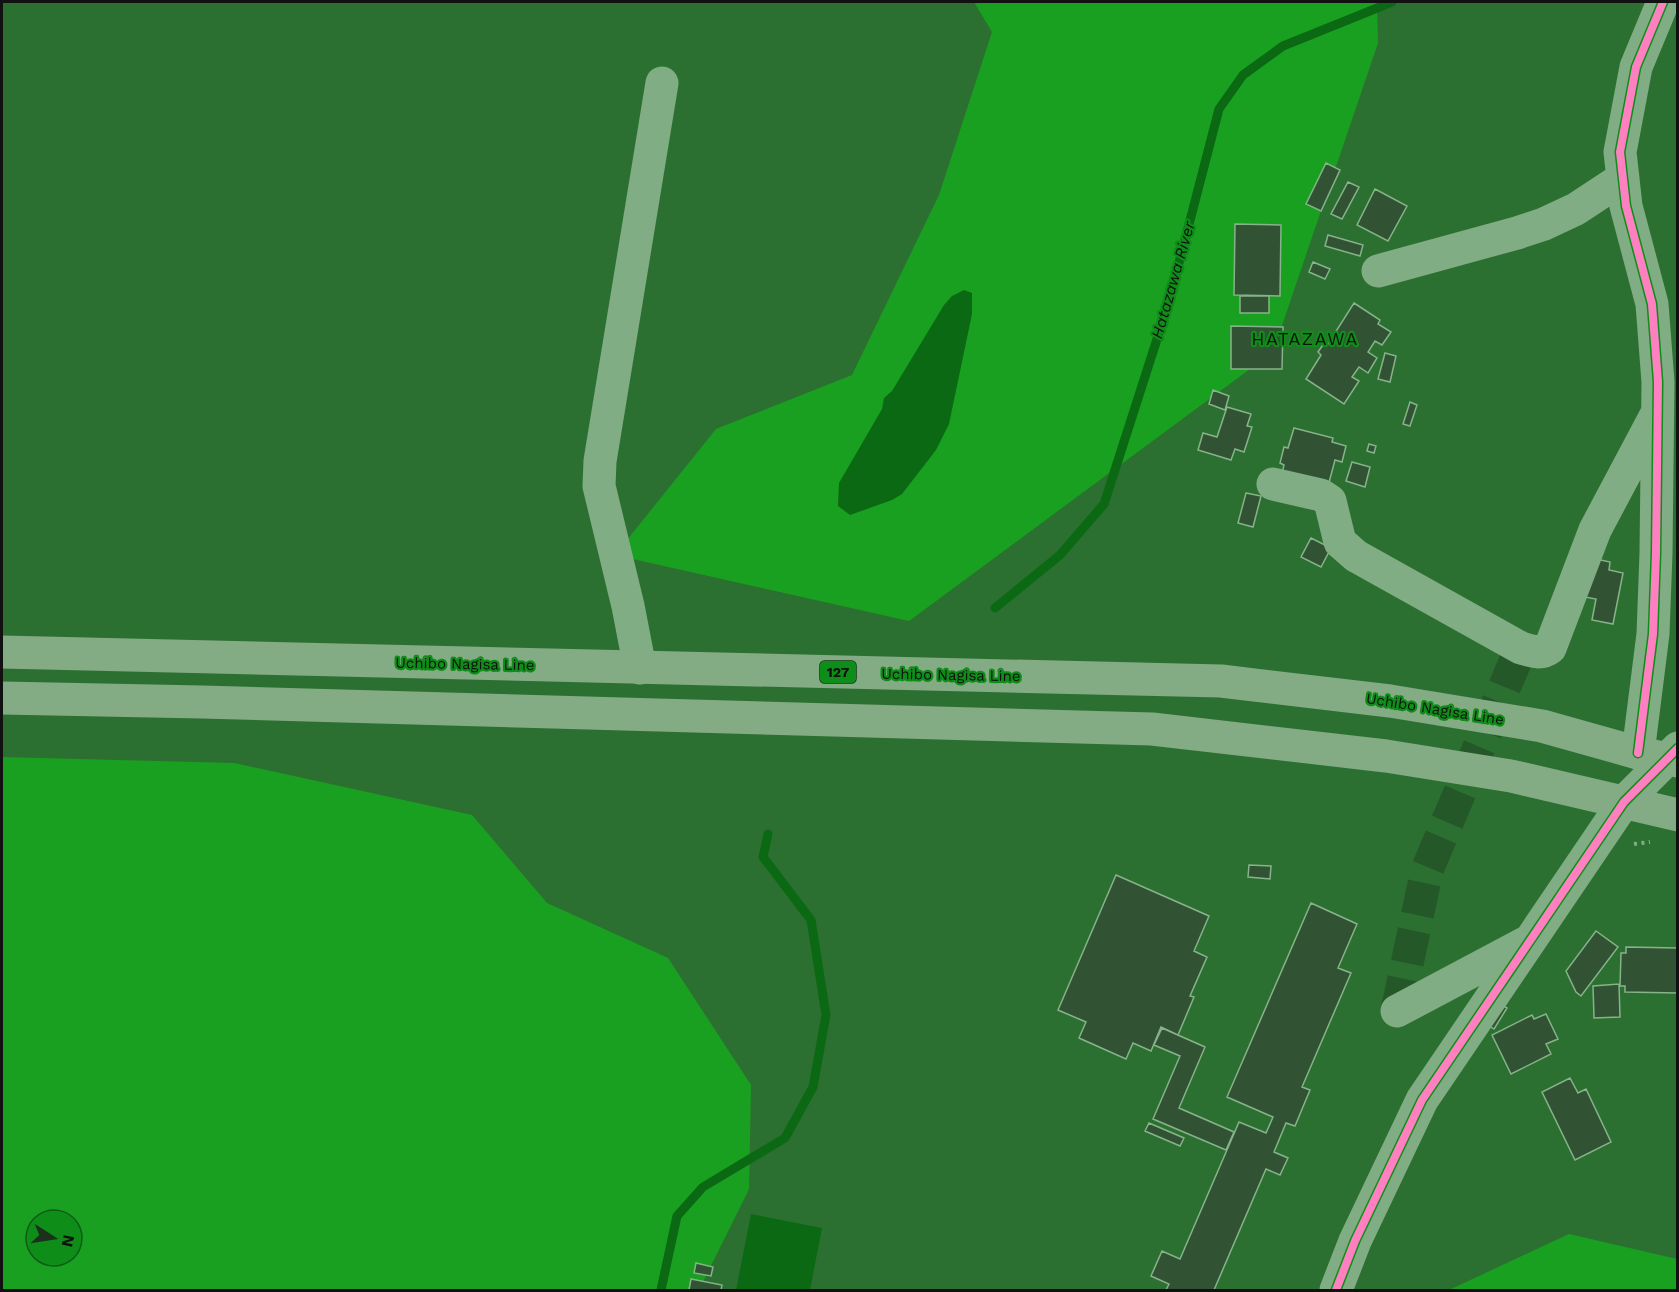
<svg xmlns="http://www.w3.org/2000/svg" width="1679" height="1292" font-family="'Work Sans',sans-serif">
<rect width="100%" height="100%" fill="#2c7031"/>
<path fill="#19a021" fill-rule="evenodd" d="M974,2H1377L1378,43L1273,352L909,621L615,555L716,429L852,375L939,195L992,32Z
M2,757L234,763L472,815L547,903L668,958L751,1085L749,1189L699,1290H2ZM36,1220H72V1256H36Z
M1569,1234L1677,1259V1290H1449Z"/>
<path fill="#0b6914" d="M964,290L972,293V314L949,424L936,450L902,494L892,500L850,515L838,506L839,483L882,409L884,398L892,391L944,305L952,296Z
M751,1214L822,1228L810,1290H736Z"/>
<g fill="none" stroke-linecap="round" stroke-linejoin="round">
<path stroke="#0b6914" stroke-width="9" d="M995,608L1060,555L1104,504L1168,305L1219,109L1243,75L1283,46L1392,2
M661,1290L677,1216L703,1187L785,1138L813,1087L826,1015L811,920L763,857L768,834"/>
</g>
<path fill="#315334" stroke="#87b38b" stroke-width="1.5" d="M1326,163L1340,170L1321,211L1306,204Z
M1348,182L1359,187L1342,219L1331,214Z
M1375,189L1407,206L1388,241L1357,225Z
M1235,224L1281,225L1280,296L1234,295Z
M1328,235L1363,245L1360,256L1325,246Z
M1313,262L1330,269L1325,279L1309,272Z
M1240,296H1269V313H1240Z
M1354,303L1380,320L1378,324L1391,332L1382,345L1375,341L1368,352L1377,358L1368,373L1359,367L1352,377L1359,381L1344,404L1306,379L1321,355L1318,352L1325,342L1328,344Z
M1231,326L1283,327L1282,369H1231Z
M1385,353L1396,356L1390,382L1378,379Z
M1213,390L1229,396L1225,410L1209,404Z
M1410,402L1417,405L1410,426L1403,424Z
M1227,407L1251,414L1247,426L1252,427L1244,452L1235,449L1231,460L1198,450L1203,433L1217,437Z
M1294,428L1333,438L1332,442L1346,446L1342,462L1335,460L1327,490L1280,482L1284,465L1280,463L1284,447L1288,448Z
M1369,444L1376,446L1374,453L1367,451Z
M1352,462L1370,467L1365,487L1346,481Z
M1246,493L1261,496L1253,527L1238,523Z
M1311,538L1331,548L1321,567L1301,557Z
M1596,559L1610,562L1609,570L1623,573L1613,624L1592,620L1596,599L1585,597Z
M1249,865L1271,866L1270,879L1248,877Z
M1116,875L1209,916L1194,951L1207,957L1190,996L1194,997L1178,1035L1161,1027L1151,1051L1133,1043L1126,1059L1079,1038L1086,1022L1058,1010Z
M1311,903L1357,924L1338,968L1351,973L1302,1087L1310,1090L1295,1126L1286,1123L1274,1152L1288,1158L1280,1175L1266,1169L1214,1290H1166L1169,1284L1151,1276L1162,1251L1180,1259L1239,1122L1266,1133L1273,1117L1227,1097Z
M1596,931L1618,947L1581,996L1576,992L1566,971Z
M1626,947L1678,948V993L1625,992V986H1620L1621,953H1626Z
M1619,984L1620,1017L1594,1018L1593,986Z
M1495,1001L1507,1008L1494,1029L1482,1021Z
M1546,1014L1558,1039L1546,1044L1551,1054L1511,1074L1492,1035L1532,1015L1534,1019Z
M1162,1028L1205,1047L1179,1108L1234,1132L1226,1150L1153,1119L1180,1056L1154,1045Z
M1570,1078L1578,1093L1586,1089L1611,1142L1575,1160L1542,1092Z
M1149,1123L1184,1138L1180,1146L1145,1131Z
M696,1263L713,1267L711,1276L694,1273Z
M691,1279L722,1285L721,1290H689Z"/>
<g fill="none" stroke-linecap="round" stroke-linejoin="round">
<path stroke="#255829" stroke-width="33" stroke-dasharray="33 16" stroke-linecap="butt" d="M1397,1011L1427,870L1521,648"/>
<path stroke="#80ad83" stroke-width="4" stroke-dasharray="3 4.5" stroke-linecap="butt" d="M1634,844L1650,842"/>
<path stroke="#80ad83" stroke-width="33" d="M1378,271L1517,233L1544,224L1576,209L1623,178
M1273,484L1321,495L1330,501L1340,542L1356,556L1521,648C1531,651 1541,655 1550,648L1595,530L1655,417
M640,668L628,606L599,486L600,461L662,83
M1638,753L1653,634L1656,553L1658,382L1652,304L1626,206L1620,152L1636,67L1663,2
M1397,1011L1525,943
M1336,1290L1355,1241L1422,1100L1624,802L1678,748"/>
<path stroke="#83ac85" stroke-width="33" d="M2,652L1221,681L1390,701L1542,726L1638,753L1678,761
M2,698L202,702L1152,729L1386,756L1511,776L1678,815"/>
<g stroke="#0f8d19" stroke-width="11">
<path id="cycleway" d="M1638,753L1653,634L1656,553L1658,382L1652,304L1626,206L1620,152L1636,67L1663,2
M1336,1290L1355,1241L1422,1100L1624,802L1678,748"/>
</g>
<use href="#cycleway" stroke="#ff80c0" stroke-width="8"/>
</g>
<g text-anchor="middle" dominant-baseline="central" stroke-width="4.5" stroke-linejoin="round" paint-order="stroke">
<rect fill="#0f8d19" stroke="#103613" stroke-width="1.5" x="820" y="661" width="36" height="22" rx="4.5"/>
<g font-size="14" font-weight="bold" fill="#111">
<text x="838" y="672">127</text>
</g>
<g font-size="15" fill="#111" stroke="#0f8d19">
<text transform="translate(465 664) rotate(1)">Uchibo Nagisa Line</text>
<text transform="translate(951 675) rotate(1)">Uchibo Nagisa Line</text>
<text transform="translate(1435 709) rotate(9)">Uchibo Nagisa Line</text>
</g>
<g font-size="16" font-style="italic" fill="#111" stroke="#0f8d19">
<text transform="translate(1173 280) rotate(-74)">Hatazawa River</text>
</g>
<g font-size="18" letter-spacing="1.5" fill="#111" stroke="#0f8d19">
<text x="1305" y="338">HATAZAWA</text>
</g>
</g>
<rect width="1679" height="1292" fill="none" stroke="#111111" stroke-width="6"/>
<g transform="translate(54 1238) rotate(102)"><circle r="28" fill="#0f8d19" stroke="#105b16" stroke-width="1.5"/>
<path d="M0-4.5L10 22L0 15L-10 22Z" fill="#1a321c"/>
<text y="-9" font-size="16" font-weight="bold" text-anchor="middle" fill="#111111">N</text>
</g>
</svg>
